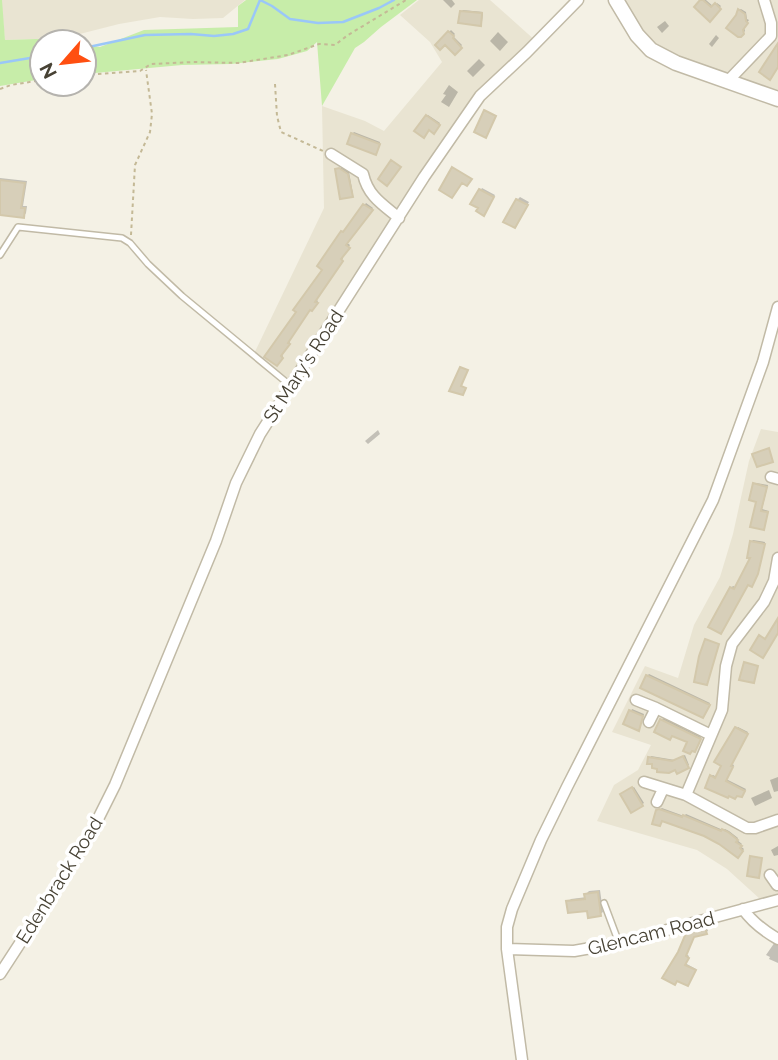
<svg xmlns="http://www.w3.org/2000/svg" width="778" height="1060" font-family="Raleway,sans-serif">
<rect width="100%" height="100%" fill="#f4f1e5"/>
<path fill="#e9e4d2" d="M1,0H245L223,18L193,19L160,17L119,24L64,38L5,40Z
M419,0H490L537,42L480,96L289,388L252,358L324,208L322,106L365,121L384,131L442,62L430,42L400,15Z
M616,0H778V99L651,50Z
M761,429L778,432V895L760,899L727,869L697,850L597,821L614,785L638,770L651,745L612,732L645,666L678,678L694,625L720,577L733,534L749,461Z"/>
<path fill="#c7eda9" d="M0,0H2L5,40L66,38L73,42H42V79L0,86Z
M246,0H417L381,27L364,42L355,48L322,106L317,42L307,51L278,59L231,64L182,65L84,74V45L100,47L144,30L238,27V6Z"/>
<path fill="#0003" d="M443,0H452L455,4L451,8Z
M702,0H706L714,7L717,3L721,6L709,19Z
M741,9L746,12L747,19L749,20L744,27L745,31L741,35L739,10Z
M463,10L483,12L482,22L480,24L462,11Z
M665,21L669,26L662,33L657,27Z
M451,30L455,34L453,36L462,45L455,53L445,43L437,45Z
M498,32L508,42L500,51L490,41Z
M716,35L719,38L712,47L709,44Z
M479,59L485,65L473,77L467,71Z
M449,85L458,92L449,107L441,102L446,95L443,94Z
M428,115L440,123L434,131L430,128L427,116Z
M354,132L380,142L377,152L352,134Z
M338,168H342L349,172L353,194L352,195Z
M0,178L27,181L23,206H27L26,213L24,216L0,214Z
M482,188L495,195L485,212L473,203Z
M520,197L529,202L515,226L517,200Z
M366,203L373,208L347,243L350,245L341,257L343,258L315,299L318,301L313,308H311L288,340L290,342L281,354L283,356L277,364L266,356L325,270L346,232Z
M378,430L380,434L368,444L365,441Z
M756,483L768,485L762,509L769,511L763,528L754,484Z
M753,540L765,542L759,571L753,584L748,583L723,631L731,588L733,586L737,588L752,557V541Z
M649,674L710,703L705,714L647,676Z
M632,709L644,714L640,727L625,723Z
M663,718L701,737L696,749L695,750L689,741L662,720Z
M738,727L748,732L731,764L734,765L726,779L746,789L743,794L711,776L713,775L717,777L724,765Z
M685,755L689,765L676,768L650,758L651,756L675,760Z
M778,777V791L774,792L770,780Z
M634,787L644,803L632,811L624,793Z
M769,790L772,798L755,806L751,798Z
M662,808L684,816L686,814L723,830L725,829L729,831L738,838L737,840L742,844L740,846L744,849L738,856L720,842L663,819L660,824L657,811Z
M778,846V855L774,856L771,850Z
M600,890L603,912L600,914L568,902L571,899L587,897L586,894L589,891Z
M707,927L708,931L706,932L694,935L686,954L689,956L685,963L696,969L689,983L677,979L688,934L690,932Z
M775,942L778,943V963L769,959L770,957L766,955Z"/>
<g fill="none" stroke-linecap="round" stroke-linejoin="round">
<path stroke="#9ac7f8" stroke-width="2.5" d="M84,48L145,35L191,34L214,36L233,34L248,29L260,0L272,6L290,19L318,23L343,22L379,8L394,0
M0,63L42,56"/>
</g>
<path fill="#d7cfb9" stroke="#d3c8ab" stroke-width="2" d="M700,0H703L711,7L715,3L721,9L710,22L694,7Z
M738,9L745,14L746,21L748,23L743,30L744,34L741,37H738L726,28L736,15Z
M460,11L482,13L481,26L458,23Z
M448,31L454,36L453,38L462,48L455,55L445,45L440,50L435,45Z
M778,43V67L770,80L759,72Z
M484,110L496,116L486,138L474,132Z
M426,115L440,125L434,134L429,130L424,138L414,131Z
M351,133L380,144L376,155L347,144Z
M391,160L401,167L387,186L378,179Z
M452,167L472,179L467,186L462,183L452,198L439,190Z
M339,168L348,174L353,197L340,199L335,169Z
M0,180L25,183L21,208H25L24,218L0,215Z
M479,189L494,197L484,216L476,211L478,208L470,204Z
M516,199L528,205L515,228L503,222Z
M363,204L373,210L346,245L350,248L341,259L343,261L315,302L318,303L312,311L310,310L288,343L290,344L281,356L283,358L277,366L264,357L296,312L293,310L322,270L317,266L341,231L343,232Z
M460,367L468,370L461,386L466,388L463,395L449,391Z
M769,448L773,462L757,467L752,454Z
M753,483L767,487L761,511L768,512L764,530L750,527L756,502L749,500Z
M750,541L765,544L758,574L752,587L748,585L721,634L708,627L730,587L734,589L750,558H747Z
M778,618V633L763,658L750,650L759,635L765,639Z
M705,639L719,644L707,685L694,682L699,656Z
M744,662L758,666L754,683L739,680Z
M646,675L710,705L703,718L640,688Z
M629,710L643,716L639,731L623,724Z
M660,719L701,739L695,752L692,751L690,754L683,751L687,742L672,736L670,740L654,732Z
M735,727L748,734L731,766L733,767L726,781L745,791L742,797L737,796L735,799L729,796L728,798L705,788L710,775L715,778L721,766L714,762Z
M683,756L689,768L677,774L675,770L669,773L657,772V769L652,768V764H647L648,757L672,761Z
M632,787L643,806L631,813L620,794Z
M659,809L682,817L683,815L721,831L722,829L728,832L738,840L736,842L742,846L740,848L743,851L738,858L719,844L704,836L662,821L660,826L652,824L656,810Z
M750,856L762,858L759,878L747,876Z
M598,892L601,916L588,918L587,911L568,913L566,901L585,899L584,894Z
M705,928L707,934L694,937L686,956L689,958L685,965L696,970L688,986L677,981L675,985L662,978L678,952L686,933Z"/>
<g fill="none" stroke-linecap="round" stroke-linejoin="round">
<g stroke="#c1baa6" stroke-width="8">
<path id="service" d="M0,255L18,227L122,238L130,243L148,264L182,296L291,386
M604,903L619,943"/>
</g>
<g stroke="#c1baa6" stroke-width="13">
<path id="minor" d="M728,81L771,36V23L764,0
M331,154L363,174C368,196 382,204 399,218
M771,477L778,479
M636,700L656,708L711,735
M649,722L656,708
M644,782L686,795L747,828H755L778,820
M686,795L722,710L726,666L732,644L764,602L774,581L778,558
M657,802L663,789
M770,875L777,885
M743,909C752,922 764,931 778,939
M507,949L574,951L619,943L778,900
M0,974L89,837L115,785L216,541L236,483L260,434L424,177L480,96L527,52L578,0
M522,1060L507,949V927L512,909L541,840L567,787L713,500L763,362L778,307"/>
</g>
<g stroke="#c1baa6" stroke-width="17">
<path id="tertiary" d="M616,0L637,35L651,50L676,63L778,99"/>
</g>
<path stroke="#c4b996" stroke-width="2" stroke-dasharray="3.5 3.5" stroke-linecap="butt" d="M84,75L140,71L151,64L193,62L238,63L288,55L319,44L335,45L348,35L406,0
M275,84L277,116L281,132L323,151
M0,89L11,85L42,80
M131,235L135,165L150,132L152,114L146,70"/>
<use href="#service" stroke="#fff" stroke-width="5"/>
<use href="#minor" stroke="#fff" stroke-width="10"/>
<use href="#tertiary" stroke="#fff" stroke-width="14"/>
</g>
<g text-anchor="middle" dominant-baseline="central" stroke-width="7" stroke-linejoin="round" paint-order="stroke">
<g font-size="19" fill="#474234" stroke="#fff">
<text transform="translate(303 366) rotate(-57)">St Mary's Road</text>
<text transform="translate(59 880) rotate(-58)">Edenbrack Road</text>
<text transform="translate(651 933) rotate(-14)">Glencam Road</text>
</g>
</g>
<g transform="translate(63 63) rotate(242)"><circle r="33" fill="#ffffff" stroke="#b5b3ae" stroke-width="2"/>
<path d="M0-5L12 26L0 18L-12 26Z" fill="#ff4f11"/>
<text y="-10" font-size="19" font-weight="bold" text-anchor="middle" fill="#474234">N</text>
</g>
</svg>
